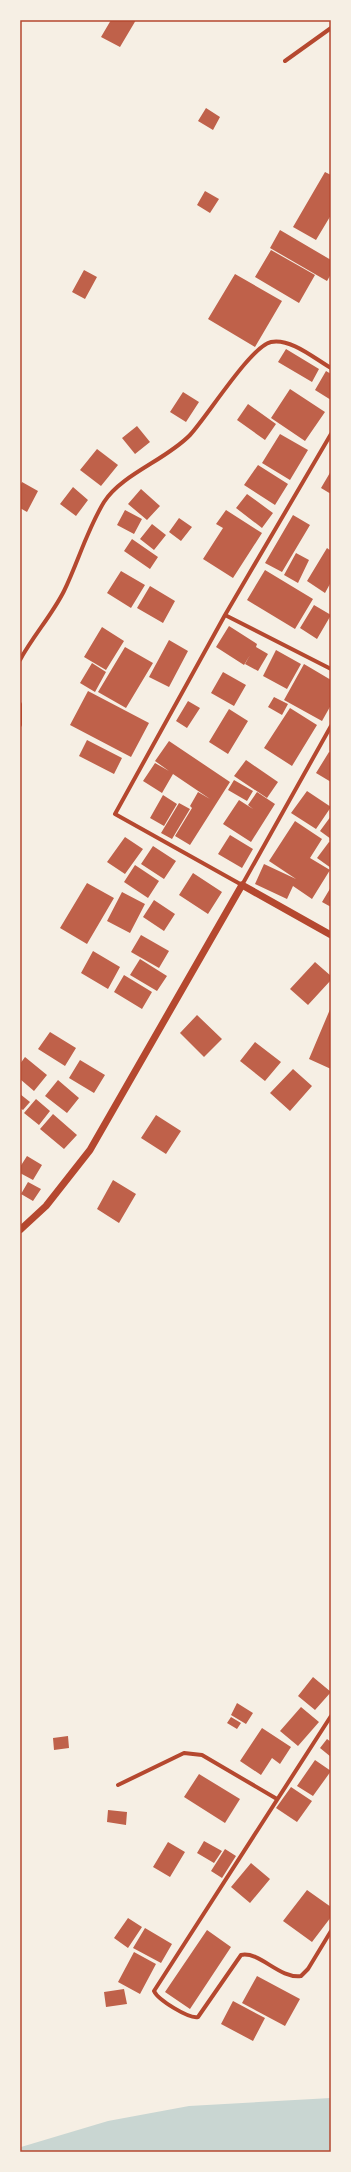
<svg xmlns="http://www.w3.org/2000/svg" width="351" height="2172" font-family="Mulish,sans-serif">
<rect width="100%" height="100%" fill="#f6efe4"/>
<path fill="#c9d6d2" d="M331,2098V2152H20L21,2147L108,2121L189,2106Z"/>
<path fill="#bf614a" d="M111,20H136L120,47L101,37Z
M206,108L220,117L213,130L198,121Z
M325,172L331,175V215L316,240L293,227Z
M205,191L219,199L210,213L197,205Z
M280,230L331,260V274L327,281L270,248Z
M271,250L315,275L299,303L255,277Z
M84,270L97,277L85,299L72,292Z
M235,274L282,301L255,347L208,319Z
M286,349L319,369L312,382L278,362Z
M326,371L331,374V400L315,390Z
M290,389L325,412L305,441L271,418Z
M183,392L199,402L186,422L170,412Z
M248,404L276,424L265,440L237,420Z
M137,426L150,442L135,454L122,438Z
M280,434L308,450L290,480L262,463Z
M97,449L118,465L101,486L80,470Z
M258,465L288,484L275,505L244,485Z
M331,471V494L321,488Z
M22,482L38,491L27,512L20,508V486Z
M73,487L88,500L76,516L60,504Z
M141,489L160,506L147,520L128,504Z
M247,494L273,513L262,528L236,508Z
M125,510L142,519L134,534L117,525Z
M226,510L262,533L233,578L203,559L223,528L216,524Z
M293,515L310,525L282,572L265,563Z
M179,518L192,527L181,541L169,532Z
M152,524L166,535L154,550L140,539Z
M132,539L158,557L150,569L124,551Z
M327,548L331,551V582L325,593L307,581Z
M296,553L309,560L298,583L284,575Z
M265,570L313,599L295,629L247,600Z
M121,571L145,585L131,608L107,593Z
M150,586L175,601L163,623L137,608Z
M314,605L331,615L317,639L300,628Z
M229,626L257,644L256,647L268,654L258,671L245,664L250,655L244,665L216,647Z
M102,627L124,641L106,670L84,657Z
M169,640L188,651L169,687L149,677Z
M125,647L153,663L126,708L98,692Z
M276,650L301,664L287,689L263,676Z
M92,663L106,672L95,692L80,683Z
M304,664L331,680V705L322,721L284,700Z
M223,672L246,685L234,706L211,693Z
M88,691L149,723L131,757L70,725Z
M274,697L288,704L282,715L268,707Z
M188,701L200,708L187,728L176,721Z
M290,708L317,725L292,766L264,748Z
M229,709L248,721L228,754L209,742Z
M87,740L122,758L114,774L79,756Z
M169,741L230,782L190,845L175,836L192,808L190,806L198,792L210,799L173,774L162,793L143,781L155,763L169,771L155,761Z
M329,752L331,753V782L316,773Z
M246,760L278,782L267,798L234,776Z
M234,780L253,791L247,801L228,790Z
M307,791L331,807L316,829L291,813Z
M257,792L275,804L251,842L223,824L239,800L253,809L248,805Z
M163,795L177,804L164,826L150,818Z
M179,803L190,809L172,839L161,833Z
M331,816V839L320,831Z
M295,821L322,839L310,858L330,870L312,899L293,886L287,899L255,884L264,864L296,879L269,861Z
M230,835L253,849L242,868L218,854Z
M125,837L143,849L125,874L107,862Z
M329,842L331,843V868L317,858Z
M153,846L176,861L164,879L141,864Z
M135,865L159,881L148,898L124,882Z
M193,873L222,892L208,914L179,895Z
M87,883L114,898L87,944L60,928Z
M331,887V907L322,902Z
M122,892L145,904L130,933L107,921Z
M154,900L175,914L164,931L143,917Z
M141,935L169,951L159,968L131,952Z
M93,951L120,967L108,989L81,973Z
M140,959L167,976L157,991L130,975Z
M315,962L331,976V980L308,1005L290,989Z
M124,975L152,992L142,1009L114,992Z
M331,1007V1069L309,1059Z
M197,1015L222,1039L204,1057L180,1033Z
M50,1032L76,1048L65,1066L38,1049Z
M255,1042L281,1062L265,1081L240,1061Z
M25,1057L47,1075L34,1091L20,1079V1064Z
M80,1060L105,1075L94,1093L69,1078Z
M293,1069L312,1086L290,1111L270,1093Z
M58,1080L79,1098L67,1113L45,1096Z
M20,1094L30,1102L23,1110L20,1108Z
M36,1099L50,1111L39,1125L24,1113Z
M53,1114L77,1135L64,1149L40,1129Z
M156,1115L181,1131L166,1154L141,1138Z
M27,1156L42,1165L33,1180L20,1173V1167Z
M113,1180L136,1194L119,1223L97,1209Z
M28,1182L41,1189L33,1201L21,1194Z
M313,1677L331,1692L315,1710L298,1696Z
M237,1703L253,1713L246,1724L231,1715Z
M301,1707L319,1722L298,1746L280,1731Z
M231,1717L241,1723L237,1729L227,1723Z
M262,1728L291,1747L280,1764L272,1758L261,1775L240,1761Z
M68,1736L69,1748L54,1750L53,1738Z
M327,1739L331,1742V1757L320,1748Z
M315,1760L331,1771L313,1796L297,1786Z
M199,1774L240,1799L225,1823L184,1797Z
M291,1787L312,1801L297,1822L276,1808Z
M108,1810L127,1812L126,1825L107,1822Z
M204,1841L222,1851L214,1863L197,1853Z
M168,1842L185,1852L170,1877L153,1867Z
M225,1849L236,1856L222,1878L211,1871Z
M251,1863L270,1879L250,1903L231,1887Z
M307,1890L331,1907V1917L312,1942L283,1921Z
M128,1918L142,1927L128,1948L114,1938Z
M145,1928L172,1944L161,1963L133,1948Z
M207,1930L231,1947L190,2009L165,1992Z
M134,1952L156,1964L140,1994L118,1982Z
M257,1976L300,1999L285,2026L242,2003Z
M124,1989L127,2004L106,2007L104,1992Z
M233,2001L265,2018L253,2041L221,2024Z"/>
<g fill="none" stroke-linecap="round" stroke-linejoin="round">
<path stroke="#b5482f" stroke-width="4" d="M285,61L331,28
M331,434L225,615L115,814L242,885L331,726
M225,615L331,669
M20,660C33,636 52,615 64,591C78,562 87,530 104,502C122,474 166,460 190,435C207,417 251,346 271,342C291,338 315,359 331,368
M20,704V725
M331,1716L154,1991C158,2000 189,2019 198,2017L241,1955C260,1951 279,1979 301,1976L308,1969L331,1931
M118,1785L184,1753L202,1755L277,1799"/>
<path stroke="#b5482f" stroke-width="7" d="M20,1230L46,1206L90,1150L242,885L331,935"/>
</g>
<rect width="351" height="2172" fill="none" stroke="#f6efe4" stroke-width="42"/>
<rect x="21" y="21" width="309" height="2130" fill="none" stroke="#b5482f" stroke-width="1.5"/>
</svg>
